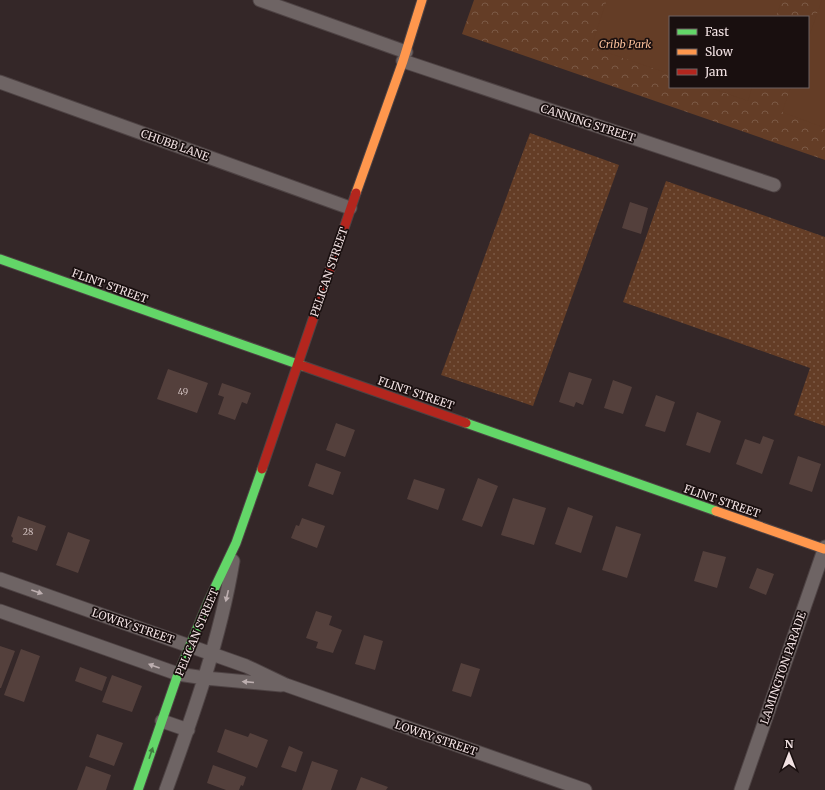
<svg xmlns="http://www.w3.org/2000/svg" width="825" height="790" font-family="Merriweather,serif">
<defs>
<pattern id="grass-dots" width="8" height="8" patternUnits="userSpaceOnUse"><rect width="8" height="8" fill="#643d26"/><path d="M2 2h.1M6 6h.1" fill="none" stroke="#7b5945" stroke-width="1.8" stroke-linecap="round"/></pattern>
<pattern id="forest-crowns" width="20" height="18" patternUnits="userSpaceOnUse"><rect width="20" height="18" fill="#643d26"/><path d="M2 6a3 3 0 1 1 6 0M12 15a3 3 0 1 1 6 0" fill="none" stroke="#7b5945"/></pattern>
</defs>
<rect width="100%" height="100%" fill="#342728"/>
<path fill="url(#grass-dots)" d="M530,133L619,165L533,406L441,375Z
M666,181L825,237V426L794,415L810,368L623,302Z"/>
<path fill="url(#forest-crowns)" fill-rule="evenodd" d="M474,0H825V160L462,34ZM670,17H808V87H670Z"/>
<path fill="#643d26" d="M607,0H782L776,17H670V74L591,47Z
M822,0H825V128L782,112L791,87H808V39Z
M708,87H752L748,101Z"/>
<path fill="#54403c" d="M630,202L648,208L641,234L622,228Z
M168,369L208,383L197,413L157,399Z
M569,372L592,379L583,405L576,402L574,407L559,402Z
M613,380L632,387L623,414L604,408Z
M222,383L251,393L247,404L242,402L235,420L218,414L224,397L218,395Z
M656,395L675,402L665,432L645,426Z
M697,412L721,421L710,453L686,445Z
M336,423L355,430L345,457L326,450Z
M763,436L774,440L762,474L736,464L745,439L760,444Z
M798,456L821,464L812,492L789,484Z
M316,463L341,472L333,495L308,486Z
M478,478L498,486L482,527L462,520Z
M414,479L445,489L438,510L407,499Z
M513,498L546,508L534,545L501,535Z
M568,507L593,516L581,553L555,544Z
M18,516L46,526L37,551L12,542L13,538L11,536Z
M302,518L325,526L317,548L291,538L296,525L299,526Z
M616,526L641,534L627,578L602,570Z
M68,532L90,540L78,573L56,565Z
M703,551L726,557L717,588L694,581Z
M757,568L774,574L766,595L749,588Z
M316,611L332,616L329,625L342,630L333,653L316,648L318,642L306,638Z
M364,635L383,641L375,670L355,664Z
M0,646L15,651L1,688H0Z
M21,649L40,656L24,702L4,695Z
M461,663L480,669L471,697L452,691Z
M80,667L107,677L102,691L75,681Z
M112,675L142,686L132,712L102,702Z
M225,729L248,737L250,733L268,740L257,768L217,752Z
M97,734L123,743L114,766L89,757Z
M289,746L303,752L296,772L281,767Z
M312,761L338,770L331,790H302Z
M213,765L246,777L243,786L241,785L239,790H226L207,783Z
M86,766L111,775L106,790H77Z
M361,777L388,787L386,790H356Z"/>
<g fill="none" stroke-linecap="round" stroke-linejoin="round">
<g stroke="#4e4344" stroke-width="15">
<path id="street" d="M260,0L406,52
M403,61L774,185
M0,82L350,208
M0,579L246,666L286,685L585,790
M0,611L178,674L205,678L281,685
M162,721L188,730
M166,790C193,715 220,640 233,561
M741,790L825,547"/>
</g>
<g stroke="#4e4344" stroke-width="11">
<path id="fast" d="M0,259L303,366
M466,423L716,511
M138,790L178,674L208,602L236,543L262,469"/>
</g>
<g stroke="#4e4344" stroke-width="11">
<path id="slow" d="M356,193L403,61L422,0
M716,511L824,549"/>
</g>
<g stroke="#4e4344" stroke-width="11">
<path id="jam" d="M303,366L466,423
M262,469L356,193"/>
</g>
<use href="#street" stroke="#6e6464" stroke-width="13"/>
<use href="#fast" stroke="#63d668" stroke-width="9"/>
<use href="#slow" stroke="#ff974d" stroke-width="9"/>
<use href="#jam" stroke="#b3261e" stroke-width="9"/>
</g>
<defs><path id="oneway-solid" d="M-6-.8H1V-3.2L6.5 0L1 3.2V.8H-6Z"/></defs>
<g fill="#bdafb0">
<use href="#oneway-solid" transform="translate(37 592) rotate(19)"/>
<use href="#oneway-solid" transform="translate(227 596) rotate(103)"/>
<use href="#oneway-solid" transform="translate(154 666) rotate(-160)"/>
<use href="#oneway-solid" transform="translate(248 682) rotate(-175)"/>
</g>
<use fill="#427c40" href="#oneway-solid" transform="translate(151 753) rotate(-71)"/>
<g text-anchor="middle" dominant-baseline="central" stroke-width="3.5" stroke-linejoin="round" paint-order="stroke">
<g font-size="9" fill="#cab9b8">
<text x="183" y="391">49</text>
<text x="28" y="531">28</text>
</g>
<g font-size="11" font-style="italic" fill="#f8bd98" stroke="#190f0f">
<text x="625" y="44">Cribb Park</text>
</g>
<g font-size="11" fill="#f1e1e2" stroke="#190f0f">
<text transform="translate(588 123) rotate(18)">CANNING STREET</text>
<text transform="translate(175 145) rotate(20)">CHUBB LANE</text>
<text transform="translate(329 272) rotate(-71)">PELICAN STREET</text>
<text transform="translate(110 286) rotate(20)">FLINT STREET</text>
<text transform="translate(416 393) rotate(19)">FLINT STREET</text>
<text transform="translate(722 501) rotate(19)">FLINT STREET</text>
<text transform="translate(133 626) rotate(19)">LOWRY STREET</text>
<text transform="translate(197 632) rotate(-67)">PELICAN STREET</text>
<text transform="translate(783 668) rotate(-71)">LAMINGTON PARADE</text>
<text transform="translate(436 738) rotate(19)">LOWRY STREET</text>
</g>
</g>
<rect x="669" y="16" width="140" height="72" fill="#190f0f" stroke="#6f6363"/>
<rect x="677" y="29" width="20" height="6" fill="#63d668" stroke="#6f6363"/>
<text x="705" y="36" font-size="12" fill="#f1e1e2">Fast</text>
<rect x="677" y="49" width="20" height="6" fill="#ff974d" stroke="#6f6363"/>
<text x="705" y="56" font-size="12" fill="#f1e1e2">Slow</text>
<rect x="677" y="69" width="20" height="6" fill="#b3261e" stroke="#6f6363"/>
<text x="705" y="76" font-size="12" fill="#f1e1e2">Jam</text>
<g transform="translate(789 754)" stroke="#190f0f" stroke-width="3" paint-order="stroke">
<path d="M0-3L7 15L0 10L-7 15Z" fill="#f1e1e2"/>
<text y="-6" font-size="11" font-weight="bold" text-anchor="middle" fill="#f1e1e2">N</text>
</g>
</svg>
